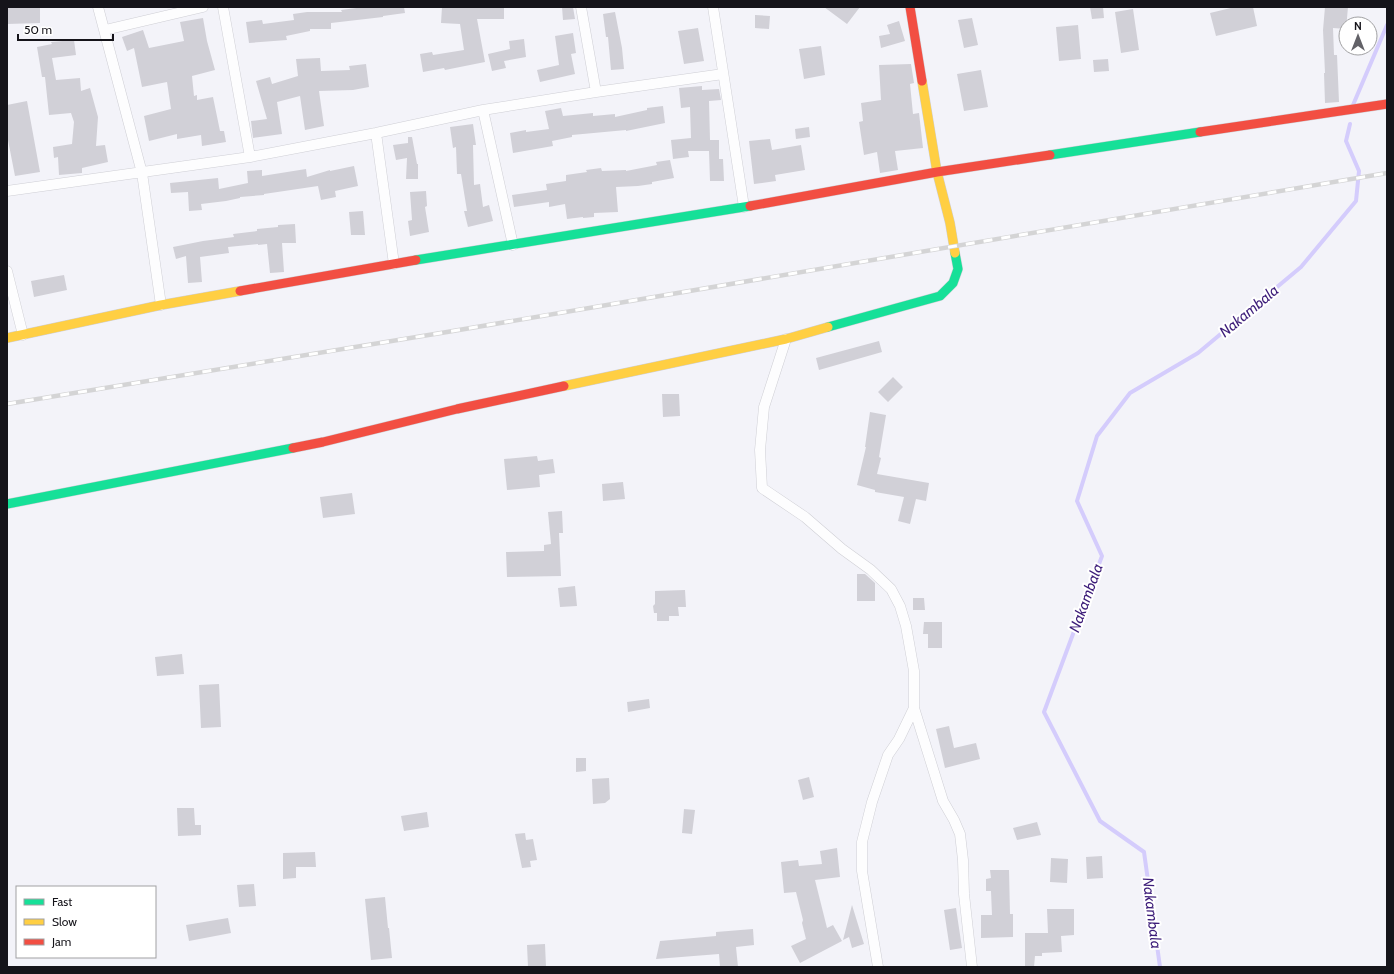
<svg xmlns="http://www.w3.org/2000/svg" width="1394" height="974" font-family="Cabin,sans-serif">
<rect width="100%" height="100%" fill="#f3f3f9"/>
<g fill="none" stroke-linecap="round" stroke-linejoin="round">
<path stroke="#d4ccfc" stroke-width="4" d="M1353,105L1387,25
M1160,967L1144,852L1100,821L1044,712L1102,556L1077,501L1097,436L1130,393L1198,353L1301,267L1356,201L1359,171L1346,141L1350,124"/>
</g>
<path fill="#d1d0d7" d="M7,7H40V23L7,24Z
M364,7H404L405,13L383,16V17L331,23V29H310V31L286,36L287,40L249,43L246,22L262,20L263,24L294,20L293,14L307,12H342L341,10Z
M442,7H504V19H477L485,62L445,70L444,68L423,72L420,54L432,52L433,55L464,50L460,24L441,23Z
M562,7H573L575,19L563,20Z
M824,7H860L847,24Z
M1090,7H1103L1104,18L1092,19Z
M1235,7H1253L1257,26L1216,36L1210,13Z
M1325,7H1348L1346,29L1333,28L1334,55H1337L1339,102L1325,103L1324,73H1325L1323,30Z
M1133,9L1139,50L1121,53L1115,12Z
M615,12L622,48L624,69L611,70L608,37H606L603,14Z
M755,15L770,16L769,29L755,28Z
M203,18L207,41L215,70L192,76L194,96L197,95V100L213,97L220,131H224L226,142L202,146L201,135L177,139V134L149,141L144,116L171,109L167,82L142,87L134,48L127,51L122,37L143,30L149,48L184,41L180,22Z
M972,18L978,45L964,48L958,20Z
M899,21L905,41L881,48L879,36L890,34L887,25Z
M1078,25L1081,59L1059,61L1056,27Z
M698,28L704,61L684,64L678,31Z
M573,33L576,53L571,54L575,74L540,82L537,70L559,65L555,36Z
M524,39L526,57L504,61L506,68L492,71L488,54L510,49L509,41Z
M74,40L76,55L52,58L56,80L80,78L81,91L90,88L98,117L96,146L105,145L108,162L82,168V173L59,175L58,157L54,158L53,147L72,144L74,122L71,113L49,115L45,77H42L37,47L52,44L51,42Z
M821,46L825,75L804,79L799,49Z
M320,58L321,71L350,70L349,66L366,64L369,87L353,90L319,91L324,126L305,130L300,96L277,102L282,134L253,138L251,121L267,119L256,81L270,77L272,84L298,76L296,59Z
M1108,59L1109,71L1094,72L1093,60Z
M911,64L914,83L910,84L913,114L919,113L923,148L895,151L898,170L880,173L877,152L864,155L859,122L863,121L861,103L881,100L879,65Z
M981,70L988,107L964,111L957,74Z
M702,86V90L719,89L721,100L709,101L710,140H719V159H723L724,181H710L709,151H688L689,157L673,159L671,140L691,138L690,107L681,108L679,88Z
M27,101L40,172L15,176L7,135V105Z
M663,106L665,123L626,131V130L572,135V137L552,141L553,146L513,153L510,133L526,130V132L549,129L545,111L561,108L563,116L593,113V116L615,114V117L647,110V108Z
M473,124L476,145H473L474,185L480,184L483,207L489,205L493,221L468,227L464,211H467L461,174H457L456,147L453,148L450,127Z
M809,127L810,137L796,139L795,129Z
M408,137H412L417,164H418V179H406L407,158L396,160L393,145L408,143Z
M770,139L772,150L801,145L805,170L775,175L776,181L754,184L749,141Z
M670,160L674,178L652,182V184L638,186L616,187L618,212L594,213V217L583,218V217L567,219L565,204L549,207V202L514,207L512,195L547,190L546,184L566,181V175L587,172L586,170L601,168L602,171L626,170V171L657,165L656,162Z
M354,166L358,186L335,191L336,197L321,200L318,186L264,194V195L240,197V198L226,201L201,204L202,210L189,211L188,192L171,193L170,183L218,178L219,189L248,183L247,171L262,170V176L306,169L307,177L330,170V171Z
M426,191L427,206L425,207L429,232L410,236L408,221L412,220L410,192Z
M363,211L365,235H351L349,212Z
M295,224L296,243H282L284,272L270,273L267,244L258,245V244L228,247L229,253L200,257L202,282L188,283L186,256L176,259L173,247L203,241L234,237L233,234L257,231V229L278,227V225Z
M64,275L67,290L34,297L31,281Z
M879,341L882,352L819,370L816,358Z
M893,377L903,387L888,402L878,392Z
M662,394H679L680,416L663,417Z
M870,412L886,415L879,457L881,458L877,474L929,483L926,501L916,499L910,524L898,521L904,497L875,492V490L857,485L866,447H865Z
M537,456L538,461L553,459L555,473L539,475L540,487L507,490L504,459Z
M623,482L625,499L603,501L602,484Z
M352,493L355,514L323,518L320,497Z
M562,511L563,533H559L561,576L507,577L506,552L544,551V545L551,544L548,512Z
M857,574H865L875,583V601H857Z
M575,586L577,606L560,607L558,588Z
M685,590L686,607H678L679,616H669V621H657V613H654L653,606L655,604V591Z
M913,598H924L925,610H913Z
M924,622H942V648H928V634H923Z
M182,654L184,674L157,676L155,657Z
M219,684L221,727L201,728L199,685Z
M649,699L650,708L628,712L627,702Z
M949,726L954,748L976,743L980,759L945,768L936,729Z
M576,758H586V771L576,772Z
M809,777L814,797L803,800L798,780Z
M609,778L610,799L605,803L593,804L592,779Z
M177,808H194L195,825H201V835L178,836Z
M684,809L695,810L692,834L682,833Z
M427,812L429,827L404,831L401,816Z
M1037,822L1041,835L1017,840L1013,828Z
M525,833L526,840L533,839L537,860L530,861L531,867L522,868L515,834Z
M837,848L840,877L815,880L827,928L833,925L842,941L800,963L791,946L806,939L802,923L803,920L796,892L784,893L781,862L798,860L799,866L822,864L820,851Z
M315,852L316,867H296V878L283,879V853Z
M1102,856L1103,878L1087,879L1086,857Z
M1051,858L1068,859L1067,883L1050,882Z
M990,870H1009L1010,914H1013V937L981,938V915H992L991,891H986V879L991,878Z
M254,884L256,906L239,907L237,885Z
M385,897L388,928H389L392,958L371,960L365,899Z
M852,905L864,944L852,948L849,937L843,940Z
M956,908L962,948L950,950L944,910Z
M1047,909H1074V935L1061,936L1062,952L1042,953V956H1035L1034,967H1025V933H1048Z
M228,918L231,933L189,941L186,925Z
M753,929L754,945L736,947L738,967H720L719,954L656,959L660,941L716,936V932Z
M545,944L546,967H528L527,945Z"/>
<g fill="none" stroke-linecap="round" stroke-linejoin="round">
<g stroke="#cfcfd5" stroke-width="11">
<path id="street" d="M98,7L142,173L161,305
M223,7L250,157
M581,7L596,92
M713,7L744,207
M105,30L203,7
M483,110L513,245
M376,133L394,264
M7,191L250,157L376,133L483,110L596,92L723,74
M7,271L23,335
M786,339L764,407L760,450L762,488L805,517L842,549L871,570L891,589L900,606L906,626L914,671V708L899,739L888,755L872,802L862,842V871L878,967
M914,708L943,801L954,820L960,834L963,860L964,894L972,967"/>
</g>
<g stroke="#cfcfd5" stroke-width="10">
<path id="fast" d="M1050,155L1200,132
M416,260L750,206
M828,327L940,296L953,283L958,269L955,253
M7,504L293,448"/>
</g>
<g stroke="#cfcfd5" stroke-width="10">
<path id="slow" d="M922,81L937,172L950,223L955,253
M7,338L161,305L240,291
M564,386L786,339L828,327"/>
</g>
<g stroke="#cfcfd5" stroke-width="10">
<path id="jam" d="M910,7L922,81
M1200,132L1387,104
M750,206L937,172L1050,155
M240,291L416,260
M293,448L323,442L457,409L564,386"/>
</g>
<use href="#street" stroke="#fdfdfe" stroke-width="10"/>
<use href="#fast" stroke="#16e098" stroke-width="9"/>
<use href="#slow" stroke="#ffcf43" stroke-width="9"/>
<use href="#jam" stroke="#f24e42" stroke-width="9"/>
<g stroke="#d4d4d5" stroke-width="4.5">
<path id="rail" d="M7,404L447,332L1387,173"/>
</g>
<use href="#rail" stroke="#fff" stroke-width="3" stroke-dasharray="9" stroke-linecap="butt"/>
</g>
<g text-anchor="middle" dominant-baseline="central" stroke-width="4" stroke-linejoin="round" paint-order="stroke">
<g font-size="15" font-style="italic" fill="#3c1c79" stroke="#fff">
<text transform="translate(1249 311) rotate(-40)">Nakambala</text>
<text transform="translate(1086 598) rotate(-70)">Nakambala</text>
<text transform="translate(1152 913) rotate(83)">Nakambala</text>
</g>
</g>
<rect width="1394" height="974" fill="none" stroke="#15141a" stroke-width="16"/>
<rect x="16" y="886" width="140" height="72" fill="#ffffff" stroke="#a1a1a3"/>
<rect x="24" y="899" width="20" height="6" fill="#16e098" stroke="#a1a1a3"/>
<text x="52" y="906" font-size="12" fill="#15141a">Fast</text>
<rect x="24" y="919" width="20" height="6" fill="#ffcf43" stroke="#a1a1a3"/>
<text x="52" y="926" font-size="12" fill="#15141a">Slow</text>
<rect x="24" y="939" width="20" height="6" fill="#f24e42" stroke="#a1a1a3"/>
<text x="52" y="946" font-size="12" fill="#15141a">Jam</text>
<g transform="translate(1358 36)"><circle r="19" fill="#ffffff" stroke="#a1a1a3"/>
<path d="M0-3L7 15L0 10L-7 15Z" fill="#636268"/>
<text y="-6" font-size="11" font-weight="bold" text-anchor="middle" fill="#15141a">N</text>
</g>
<path d="M18 34v6h95v-6" fill="none" stroke="#15141a" stroke-width="2"/>
<text x="24" y="34" font-size="12" fill="#15141a" stroke="#ffffff" stroke-width="3" paint-order="stroke">50 m</text>
</svg>
